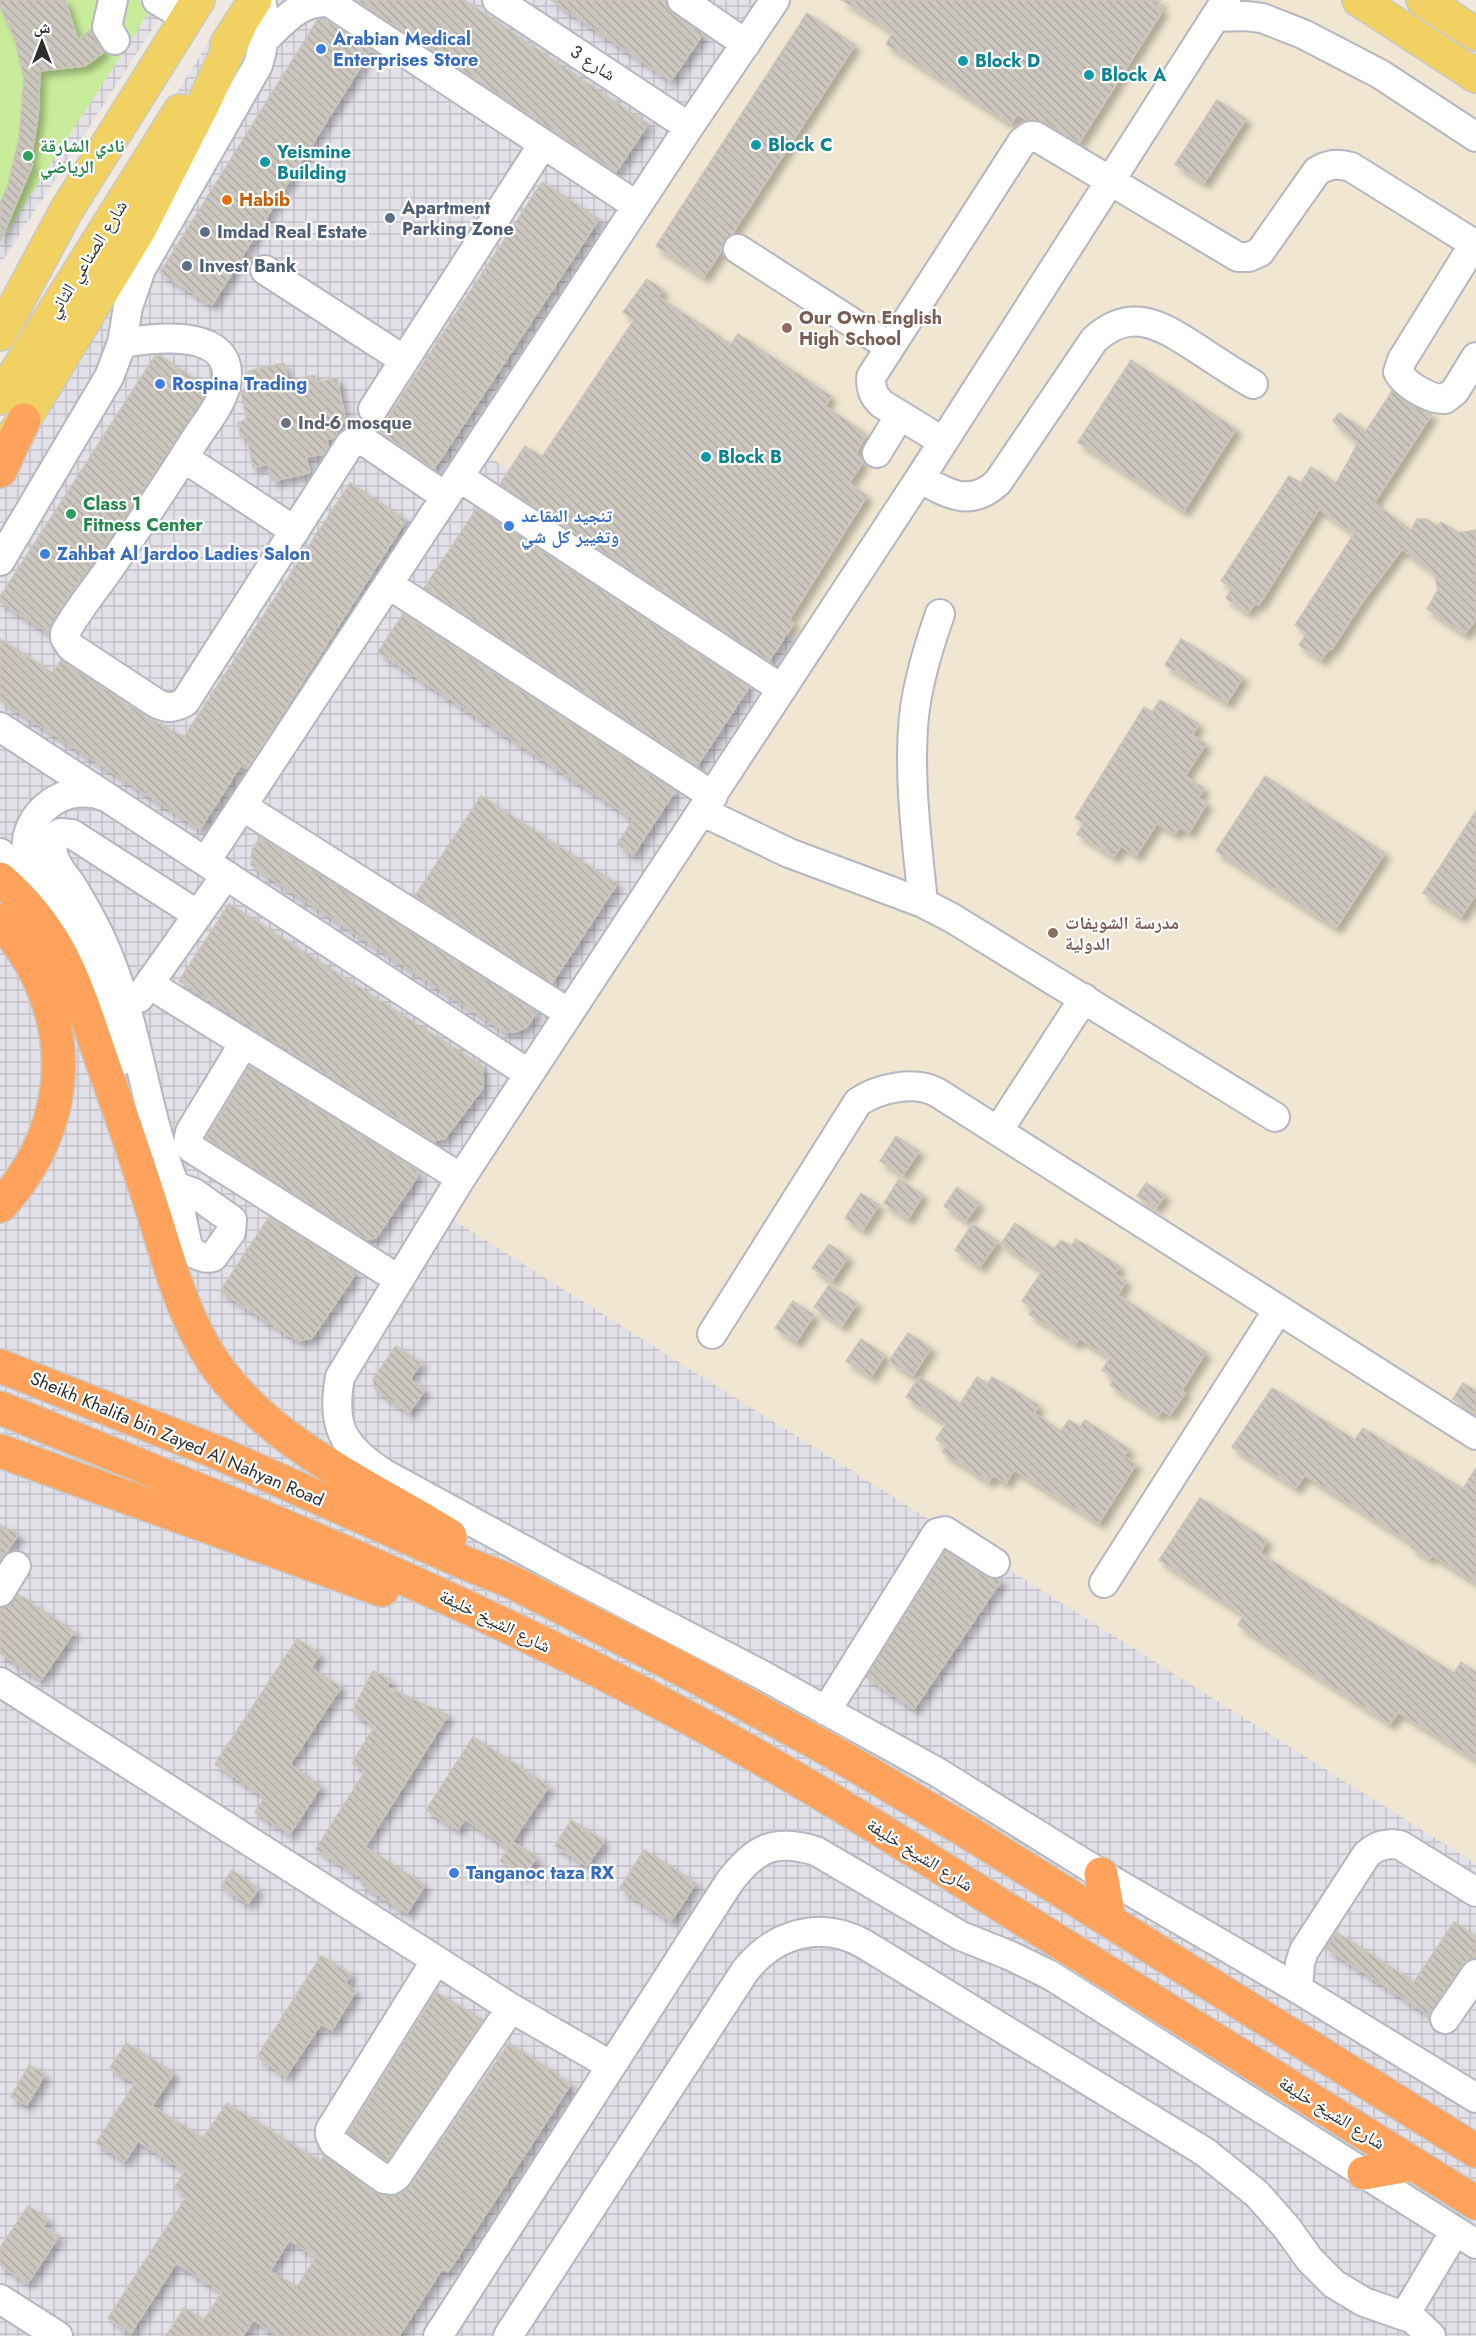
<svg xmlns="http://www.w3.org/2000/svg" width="1476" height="2336" font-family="Jost,'Noto Naskh Arabic',sans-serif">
<defs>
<pattern id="industrial-grid" width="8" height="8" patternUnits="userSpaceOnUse" patternTransform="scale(1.5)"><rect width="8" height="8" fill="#e3e1e8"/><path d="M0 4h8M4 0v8" fill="none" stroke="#c3c1c7"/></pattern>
<pattern id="building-back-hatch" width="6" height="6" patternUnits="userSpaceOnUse" patternTransform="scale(1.5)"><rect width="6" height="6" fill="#cbc7bf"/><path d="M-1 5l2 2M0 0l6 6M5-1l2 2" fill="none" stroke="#afaba4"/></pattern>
<filter id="shadow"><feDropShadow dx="5.5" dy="5.5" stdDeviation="3" flood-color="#0004"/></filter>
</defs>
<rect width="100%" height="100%" fill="#efe9e1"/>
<path fill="url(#industrial-grid)" d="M0,0H171L0,265Z
M235,0H1390L1476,56V2336H0V446L158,122Z"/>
<path fill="#f0e6d1" d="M775,0H1390L1476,56V1864L447,1216L814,649L477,450Z"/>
<path fill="#c9ec9a" d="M0,0H138L151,9L0,242Z"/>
<path fill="url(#building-back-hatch)" stroke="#cbc5ba" stroke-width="1.5" fill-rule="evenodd" filter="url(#shadow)" d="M0,0H65L78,40L92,29L93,36L104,52L85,66L40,71L38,118L30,163L33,164L0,242V203L7,188L19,139L24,78L15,40L0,7Z
M356,0H464L648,124L616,172Z
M551,0H666L667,8L672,13L703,34L671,81Z
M842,0H1161L1157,6L1163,10L1079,143L1043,122L1027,120L1017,114L1011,124L886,44L893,32Z
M807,13L855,45L732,234L725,240L722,250L704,277L656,246Z
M318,19H324L371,50L212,305L160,273Z
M1217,100L1246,119L1204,183L1175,164Z
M542,182L599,219L434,469L379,431Z
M647,279L663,290L658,297L731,344L738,334L831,396L825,406L866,434L856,454L863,462L849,483L867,496L789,620L794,623L769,661L500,484L525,446L542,457L634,320L623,312Z
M158,355L208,387L198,407L141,493L62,606L51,625L49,633L0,602V597L155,356Z
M1131,360L1236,429L1184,511L1078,442Z
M284,363L288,381L315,375L316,383L337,378L346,422L334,424L337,435L334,438L327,439L328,447L324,454L306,457L310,473L272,481L268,464L253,468L247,437L241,438L238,422L247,420L241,392L252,389L248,371Z
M1392,391L1410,405L1432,414L1374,503L1411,530L1417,519H1427L1437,526L1441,522L1459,533L1476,530V619L1465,634L1427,609L1438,590L1434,573L1402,549L1363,601L1332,649L1330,648L1321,660L1299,645L1307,633L1295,625L1354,534L1319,509L1259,605L1255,603L1248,613L1226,598L1232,588L1221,581L1289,476L1301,483L1311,467L1336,483L1358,443L1333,421L1339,413L1366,431Z
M350,483L406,520L247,769L241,765L200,829L0,700V639L53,673L61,660L147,717L184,737Z
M477,508L749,687L697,766L424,588Z
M403,614L675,791L633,855L617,844L634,819L378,652Z
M1181,639L1243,677L1227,703L1165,665Z
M1160,700L1199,724L1192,735L1206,744L1185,776L1204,788L1198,798L1207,803L1189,833L1180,827L1175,834L1157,823L1136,856L1121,846L1114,857L1077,834L1084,823L1075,818L1144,707L1152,712Z
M1265,776L1385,853L1336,928L1216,851Z
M481,796L617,884L552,983L415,896Z
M1476,811V894L1461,917L1423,893Z
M260,837L537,1012L527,1027L515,1032H505L251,865L252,850Z
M229,904L482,1066L483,1088L445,1138L433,1141L179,981Z
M249,1066L417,1170V1177L376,1238L365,1239L206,1138Z
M896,1136L919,1151L903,1175L880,1161Z
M899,1179L923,1195L908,1219L884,1203Z
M1146,1183L1165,1195L1156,1208L1137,1196Z
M957,1187L979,1203L966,1221L944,1206Z
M861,1193L879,1205L863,1230L845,1218Z
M269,1217L353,1270L354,1276L312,1338L298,1341L220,1291Z
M1015,1223L1054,1249L1061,1240L1071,1246L1076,1239L1120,1266L1115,1274L1126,1281L1118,1295L1206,1352L1182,1390L1185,1393L1170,1415L1162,1410L1158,1416L1110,1385L1114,1378L1102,1370L1110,1358L1079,1338L1076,1344L1029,1314L1033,1308L1022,1301L1042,1271L1001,1244Z
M972,1224L998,1241L980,1267L955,1250Z
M829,1244L848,1257L832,1281L812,1268Z
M829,1285L857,1303L842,1326L814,1307Z
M793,1301L814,1315L796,1342L775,1328Z
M908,1333L931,1348L913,1376L889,1361Z
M861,1339L885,1355L871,1377L846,1361Z
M396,1346L421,1363L410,1379L425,1390L409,1413L375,1389L373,1379Z
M919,1377L960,1404L977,1377L988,1384L992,1377L1039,1405L1034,1413L1061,1431L1069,1420L1080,1427L1085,1420L1129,1449L1124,1456L1136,1464L1099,1523L1014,1470L1006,1483L993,1475L989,1482L942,1452L946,1446L936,1439L946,1424L906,1397Z
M1463,1383L1476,1391V1413L1453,1399Z
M1272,1388L1355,1440L1363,1428L1463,1489L1476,1468V1583L1432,1555L1429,1559L1411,1547L1413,1544L1305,1475L1296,1488L1232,1447Z
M1200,1498L1267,1540L1260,1553L1299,1578L1454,1673L1461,1662L1476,1672V1760L1398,1712L1390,1724L1238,1625L1244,1615L1159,1560Z
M0,1525L19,1534L0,1561Z
M945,1551L987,1577L995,1579L1003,1578L914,1709L866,1677Z
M18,1594L74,1632L41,1680L0,1653V1608L8,1606Z
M297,1639L320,1654L311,1668L341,1687L290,1764L321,1786L290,1834L255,1812L265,1797L215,1764Z
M373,1671L391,1680L387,1687L448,1715L365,1847L425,1885L407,1913L362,1885L365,1880L316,1849L365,1771L352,1763L375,1726L352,1711Z
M473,1737L549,1786L508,1848L465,1819L458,1830L426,1810Z
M571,1820L604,1841L587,1866L555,1846Z
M513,1842L537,1857L524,1876L500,1861Z
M644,1850L696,1883L671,1921L620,1888Z
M232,1870L258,1889L248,1904L221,1886Z
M1454,1922L1476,1936V1958L1468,1959L1462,1965L1429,2015L1326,1948L1336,1932L1414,1982Z
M321,1956L351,1974L345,1983L356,1991L332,2030L321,2024L286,2076L257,2057Z
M436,1992L483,2020L387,2161L348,2133Z
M126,2043L174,2073L152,2106L203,2138L227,2103L320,2162L324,2156L374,2192L389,2196L400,2194L411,2185L509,2043L571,2084L448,2272L442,2269L399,2336H278L253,2320L243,2336H166L184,2308L204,2320L222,2292L176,2263L131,2333L108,2318L187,2196L174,2188L185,2171L138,2141L125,2161L96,2143L135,2083L110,2068ZM289,2240L316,2257L297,2287L270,2271Z
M29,2065L45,2074L27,2105L11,2097Z
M28,2206L48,2219L43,2226L59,2236L28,2283L0,2265V2248Z"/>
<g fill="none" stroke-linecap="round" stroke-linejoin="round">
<g stroke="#b4b7c1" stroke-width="32">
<path id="minor" d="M113,0L107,27L115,40
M157,0L187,18
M497,0L689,127
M682,0L746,44
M1226,0L920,478L461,1178L340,1377C331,1426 342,1446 383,1473L568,1574L762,1675L937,1772L1101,1874L1298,1989L1476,2098
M1215,17L1246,16L1262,18L1303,34L1380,74L1476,137
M264,40C283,22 300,0 329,2L637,206
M1474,244L1402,360L1398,372C1405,385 1431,400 1445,399L1455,391L1476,357
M738,249L890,347
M265,270L404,360
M122,343C151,338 225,328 227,373C228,397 208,420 196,438C169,481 141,523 112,565C97,587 78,609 65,633V638L71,647L156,703C167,709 174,708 185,702L350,444L355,441L367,443L446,497
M373,409L543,144
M942,441L882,404C873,396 871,389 871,377L1022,142L1030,136H1035L1238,257H1249L1260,252L1317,171C1329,164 1338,163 1351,167L1476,245
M877,453L900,415
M184,458L295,531
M459,477L782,689
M920,478C947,494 971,508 998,482L1094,340C1131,305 1162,326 1198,349C1216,361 1234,373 1253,384
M0,561L109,377L122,343L128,307L141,269L258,65C265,43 267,22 261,0
M388,584L713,796
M0,727L529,1074
M106,797C67,780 21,813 27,855C31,884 61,913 75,938C92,970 111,1027 117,1063
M242,806L569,1013
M703,812L789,853L923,903L952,918L1275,1117
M0,853L17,869L38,883
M206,861L689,127L775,0
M923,903C917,841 908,778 914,716C918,681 928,648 940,614
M149,984L461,1178
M139,998L226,875
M244,1043L190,1132L188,1143L191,1148L398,1279
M998,1131L1084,998
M175,1186C143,1107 138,1019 102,941C93,921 82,902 71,884C65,876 57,867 54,857C51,847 52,839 60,833L72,834L198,915
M175,1186L194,1193L232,1220L231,1232L213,1257C204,1260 193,1254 188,1247Z
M712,1334L858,1102C879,1088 915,1080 938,1093L1476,1435
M1104,1583L1278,1310
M0,1592L16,1566
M0,1682L511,2008L610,2065
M826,1711L937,1533L945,1531L995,1563
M436,1960L330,2130V2135L334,2143L384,2179L391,2180L397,2176L511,2008
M1298,1989L1300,1963L1304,1951L1367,1854C1378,1845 1386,1843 1400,1845L1476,1892
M1445,2019L1476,1974
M0,2299L58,2336
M1405,2315L1455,2231
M438,2336L730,1881C756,1848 774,1838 816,1851L961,1936L1011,1956L1050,1975L1476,2244
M508,2336L745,1971C775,1933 821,1920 864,1944L1205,2152L1257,2194L1287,2228L1310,2260L1334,2284L1364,2302L1413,2319L1431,2336"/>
</g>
<g stroke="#c9c9c9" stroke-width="36">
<path id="major" d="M1359,0L1476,76
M1423,0L1476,34
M227,44L255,0
M0,334L66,211L198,0
M0,398L180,111
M8,443L24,420L139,230L203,104L239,27"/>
</g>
<g stroke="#c9c9c9" stroke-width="36">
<path id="highway" d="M0,471L24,420
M0,879C66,937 77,992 105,1070C123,1120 140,1170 156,1221C171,1270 185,1320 214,1363C272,1446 367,1484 450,1536
M0,921C77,1007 79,1120 0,1206
M0,1366L216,1452L465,1563L512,1582L693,1675L831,1751L966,1831L1476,2151
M0,1408C232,1503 464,1597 685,1716C804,1780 918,1853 1032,1925C1180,2018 1328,2110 1476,2203
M0,1451L382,1590
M1101,1874L1109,1919
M1364,2173L1414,2164"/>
</g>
<use href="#minor" stroke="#fff" stroke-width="28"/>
<use href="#major" stroke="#f2d163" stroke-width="33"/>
<use href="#highway" stroke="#ffa35c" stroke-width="33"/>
</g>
<g fill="#3f7fe0" stroke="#fff" stroke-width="2">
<circle cx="321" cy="49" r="6"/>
<circle cx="160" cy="384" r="6"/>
<circle cx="509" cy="526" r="6"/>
<circle cx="45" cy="554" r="6"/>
<circle cx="454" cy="1873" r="6"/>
</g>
<g fill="#0f9aa8" stroke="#fff" stroke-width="2">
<circle cx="963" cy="61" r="6"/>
<circle cx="1089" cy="75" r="6"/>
<circle cx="756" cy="145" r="6"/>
<circle cx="265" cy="162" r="6"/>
<circle cx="706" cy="457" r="6"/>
</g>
<g fill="#2e9e5b" stroke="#fff" stroke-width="2">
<circle cx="28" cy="156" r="6"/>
<circle cx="71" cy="514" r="6"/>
</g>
<circle fill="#e8710a" stroke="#fff" stroke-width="2" cx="227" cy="200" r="6"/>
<g fill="#5c6f8a" stroke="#fff" stroke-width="2">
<circle cx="390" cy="218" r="6"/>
<circle cx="205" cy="232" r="6"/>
<circle cx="187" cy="266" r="6"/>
</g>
<g fill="#8d6e63" stroke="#fff" stroke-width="2">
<circle cx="787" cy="328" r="6"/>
<circle cx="1053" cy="933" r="6"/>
</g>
<circle fill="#6b7280" stroke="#fff" stroke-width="2" cx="286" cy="423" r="6"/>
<g text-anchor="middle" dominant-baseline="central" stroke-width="4.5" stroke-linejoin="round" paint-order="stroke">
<g font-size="18" font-weight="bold" fill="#366cbe" stroke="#fff" text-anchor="start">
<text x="333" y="39">Arabian Medical<tspan x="333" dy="21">Enterprises Store</tspan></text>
<text x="172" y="384">Rospina Trading</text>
<text x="521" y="516">تنجيد المقاعد<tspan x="521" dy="21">وتغيير كل شي</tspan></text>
<text x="57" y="554">Zahbat Al Jardoo Ladies Salon</text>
<text x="466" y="1873">Tanganoc taza RX</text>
</g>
<g font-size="18" font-weight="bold" fill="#0d838f" stroke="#fff" text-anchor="start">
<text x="975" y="61">Block D</text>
<text x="1101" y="75">Block A</text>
<text x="768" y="145">Block C</text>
<text x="277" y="152">Yeismine<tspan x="277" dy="21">Building</tspan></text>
<text x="718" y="457">Block B</text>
</g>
<g font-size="18" fill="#2e2e2e" stroke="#fff">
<text transform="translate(593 63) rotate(33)">شارع 3</text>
<text transform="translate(87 259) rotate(-58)">شارع الصناعي الثاني</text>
<text transform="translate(177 1439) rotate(23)">Sheikh Khalifa bin Zayed Al Nahyan Road</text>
<text transform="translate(495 1621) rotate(26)">شارع الشيخ خليفة</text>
<text transform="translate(920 1855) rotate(32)">شارع الشيخ خليفة</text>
<text transform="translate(1332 2113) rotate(32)">شارع الشيخ خليفة</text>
</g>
<g font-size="18" font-weight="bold" fill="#27864d" stroke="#fff" text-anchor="start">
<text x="40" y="146">نادي الشارقة<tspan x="40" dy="21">الرياضي</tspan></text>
<text x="83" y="504">Class 1<tspan x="83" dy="21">Fitness Center</tspan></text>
</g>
<g font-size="18" font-weight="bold" fill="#c56008" stroke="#fff" text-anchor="start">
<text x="239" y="200">Habib</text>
</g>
<g font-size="18" font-weight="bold" fill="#4e5e75" stroke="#fff" text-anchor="start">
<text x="402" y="208">Apartment<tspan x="402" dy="21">Parking Zone</tspan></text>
<text x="217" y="232">Imdad Real Estate</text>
<text x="199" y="266">Invest Bank</text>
</g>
<g font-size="18" font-weight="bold" fill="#785e54" stroke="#fff" text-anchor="start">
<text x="799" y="318">Our Own English<tspan x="799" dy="21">High School</tspan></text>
<text x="1065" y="923">مدرسة الشويفات<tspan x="1065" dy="21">الدولية</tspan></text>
</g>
<g font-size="18" font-weight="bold" fill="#5b616d" stroke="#fff" text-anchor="start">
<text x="298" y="423">Ind-6 mosque</text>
</g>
</g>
<g transform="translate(42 42)" stroke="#ffffff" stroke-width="4.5" paint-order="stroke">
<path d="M0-4.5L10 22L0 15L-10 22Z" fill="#2e2e2e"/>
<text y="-9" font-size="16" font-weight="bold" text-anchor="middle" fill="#2e2e2e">ش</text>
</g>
</svg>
